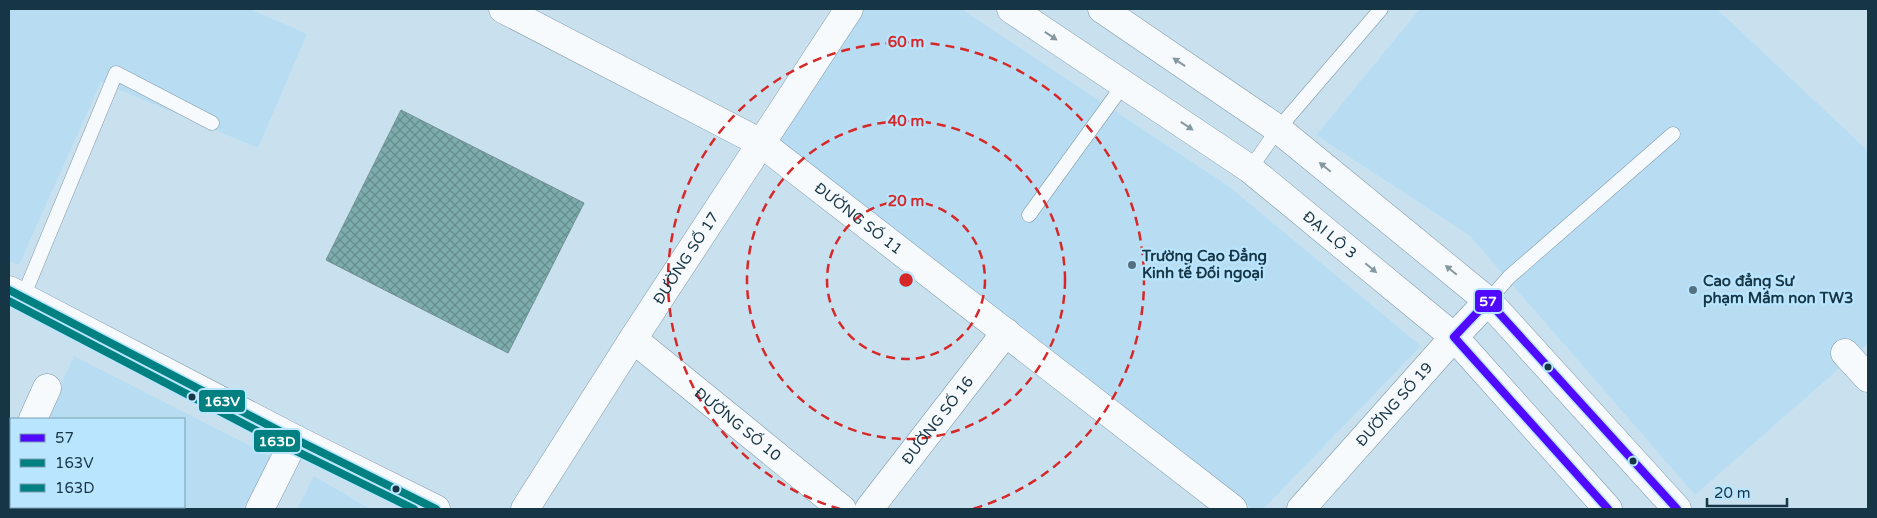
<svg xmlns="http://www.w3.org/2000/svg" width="1877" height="518" font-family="'Varela Round',sans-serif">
<defs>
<pattern id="building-cross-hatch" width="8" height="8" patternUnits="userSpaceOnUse" patternTransform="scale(1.25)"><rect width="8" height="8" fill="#7dacac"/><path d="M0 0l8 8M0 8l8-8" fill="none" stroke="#658d8e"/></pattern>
</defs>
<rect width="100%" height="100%" fill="#c9e1ef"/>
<path fill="#b8ddf2" d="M9,9H250L307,34L258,148L101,82L19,265L9,261Z
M860,9H961L1227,185L1421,346L1263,509H1252L779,139Z
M1420,9H1717L1868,151V343L1695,495L1470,236L1316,135Z
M74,356L276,459L249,509H9V500L11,495V507H184V419H45Z
M314,476L370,509H297Z"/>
<path fill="url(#building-cross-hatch)" stroke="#709092" d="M401,110L584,203L508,353L326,260Z"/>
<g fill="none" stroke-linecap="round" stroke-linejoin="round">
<g stroke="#809aa8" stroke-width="15">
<path id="service" d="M1250,169L1278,129L1381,9
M1029,215L1124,84
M23,297L116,73L212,123
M1488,301L1509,277L1673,134"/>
</g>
<g stroke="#809aa8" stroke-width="29">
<g id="minor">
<path id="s1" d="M503,9L761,143L1233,509"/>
<path d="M9,290L295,439L436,509"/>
<path id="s2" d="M633,339L842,509"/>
<path d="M1845,353L1868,378"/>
<path d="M33,419L47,388"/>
<path d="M9,473L11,468"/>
<path d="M260,509L295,439"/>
<path id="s3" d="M525,509L633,339L849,9"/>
<path id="s4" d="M869,509L1006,332"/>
<path id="s5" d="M1301,509L1454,337L1488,301"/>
</g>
</g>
<g stroke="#809aa8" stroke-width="29">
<g id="tertiary">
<path id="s6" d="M1011,9L1250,169L1454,337L1608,509"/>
<path d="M1102,9L1278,129L1488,301L1677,509"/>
</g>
</g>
<use href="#service" stroke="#f7fafd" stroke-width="14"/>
<use href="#minor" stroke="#f7fafd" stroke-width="28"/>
<use href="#tertiary" stroke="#f7fafd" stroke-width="28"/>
<g stroke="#bae5fe" stroke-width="11">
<path id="bus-1" d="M1608,509L1454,337L1488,301L1677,509"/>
</g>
<g stroke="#bae5fe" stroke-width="11">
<path id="bus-2" d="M9,290L295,439L436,509"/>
</g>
<g stroke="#bae5fe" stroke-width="11">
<path id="bus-3" d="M9,301L290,448L414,509"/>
</g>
<use href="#bus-1" stroke="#4f0aff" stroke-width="8"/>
<use href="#bus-2" stroke="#008080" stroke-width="8"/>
<use href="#bus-3" stroke="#008080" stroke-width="8"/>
</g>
<defs><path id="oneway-solid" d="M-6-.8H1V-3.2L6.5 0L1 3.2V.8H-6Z" transform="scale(1.25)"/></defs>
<g fill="#8698a1">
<use href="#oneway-solid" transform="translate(1051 36) rotate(34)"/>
<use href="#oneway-solid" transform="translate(1179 62) rotate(-146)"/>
<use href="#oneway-solid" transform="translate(1187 126) rotate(34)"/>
<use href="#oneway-solid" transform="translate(1325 167) rotate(-141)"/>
<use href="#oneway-solid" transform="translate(1371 268) rotate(40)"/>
<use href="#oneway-solid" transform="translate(1451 270) rotate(-141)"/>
</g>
<g fill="none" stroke="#d62828" stroke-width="2.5" stroke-dasharray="9 6">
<circle cx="906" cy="280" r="79"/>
<circle cx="906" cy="280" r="159"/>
<path d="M840 509A238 238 0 1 1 972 509"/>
</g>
<g fill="#557180" stroke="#bae5fe" stroke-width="2">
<circle cx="1132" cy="265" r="5"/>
<circle cx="1693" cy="290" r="5"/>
</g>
<g fill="#163545" stroke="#bae5fe" stroke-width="2">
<circle cx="1548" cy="367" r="4.5"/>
<circle cx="192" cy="397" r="4.5"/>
<circle cx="1633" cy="461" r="4.5"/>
<circle cx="396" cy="489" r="4.5"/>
</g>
<g text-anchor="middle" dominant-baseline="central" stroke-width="4.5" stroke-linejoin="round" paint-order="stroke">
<g font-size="15" fill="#163545" stroke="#bae5fe">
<text stroke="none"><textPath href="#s1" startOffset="414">ĐƯỜNG SỐ 11</textPath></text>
<text stroke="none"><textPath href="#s6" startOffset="391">ĐẠI LỘ 3</textPath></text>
<text stroke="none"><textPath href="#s3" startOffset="298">ĐƯỜNG SỐ 17</textPath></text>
<text stroke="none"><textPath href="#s5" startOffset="140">ĐƯỜNG SỐ 19</textPath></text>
<text stroke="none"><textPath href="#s4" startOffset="112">ĐƯỜNG SỐ 16</textPath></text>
<text stroke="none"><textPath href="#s2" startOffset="135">ĐƯỜNG SỐ 10</textPath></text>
</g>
<g font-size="15" font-weight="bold" fill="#163545" stroke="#bae5fe" text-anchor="start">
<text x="1142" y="256">Trường Cao Đẳng<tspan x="1142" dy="17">Kinh tế Đối ngoại</tspan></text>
<text x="1703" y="281">Cao đẳng Sư<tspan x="1703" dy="17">phạm Mầm non TW3</tspan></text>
</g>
</g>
<circle cx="906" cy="280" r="8" fill="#d62828" stroke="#bae5fe" stroke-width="2.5"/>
<g font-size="15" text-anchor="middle" font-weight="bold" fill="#d62828" stroke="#bae5fe" stroke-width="4.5" stroke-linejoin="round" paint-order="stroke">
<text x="906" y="47">60 m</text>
<text x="906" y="126">40 m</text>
<text x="906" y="206">20 m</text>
</g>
<g stroke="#bae5fe" stroke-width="2">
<rect x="1474" y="289" width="29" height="24" rx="5" fill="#4f0aff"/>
<rect x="198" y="389" width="48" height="24" rx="5" fill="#008080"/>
<rect x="253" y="429" width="48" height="24" rx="5" fill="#008080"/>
</g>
<g font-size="14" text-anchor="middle" font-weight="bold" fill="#fff">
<text x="1488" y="306">57</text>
<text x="222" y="406">163V</text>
<text x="277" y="446">163D</text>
</g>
<rect width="1877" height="518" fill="none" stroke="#163545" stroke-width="20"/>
<rect x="10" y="418" width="175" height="90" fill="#bae5fe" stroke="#789fb4"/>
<rect x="20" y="434" width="25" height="8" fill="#4f0aff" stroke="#789fb4"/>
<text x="55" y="443" font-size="15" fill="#163545">57</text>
<rect x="20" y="459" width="25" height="8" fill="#008080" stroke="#789fb4"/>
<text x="55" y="468" font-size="15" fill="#163545">163V</text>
<rect x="20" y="484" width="25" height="8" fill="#008080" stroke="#789fb4"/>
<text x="55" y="493" font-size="15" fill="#163545">163D</text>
<path d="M1707 498v8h80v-8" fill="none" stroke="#163545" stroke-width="2.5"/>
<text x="1714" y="498" font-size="15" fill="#163545" stroke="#bae5fe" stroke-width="4" paint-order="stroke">20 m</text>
</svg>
